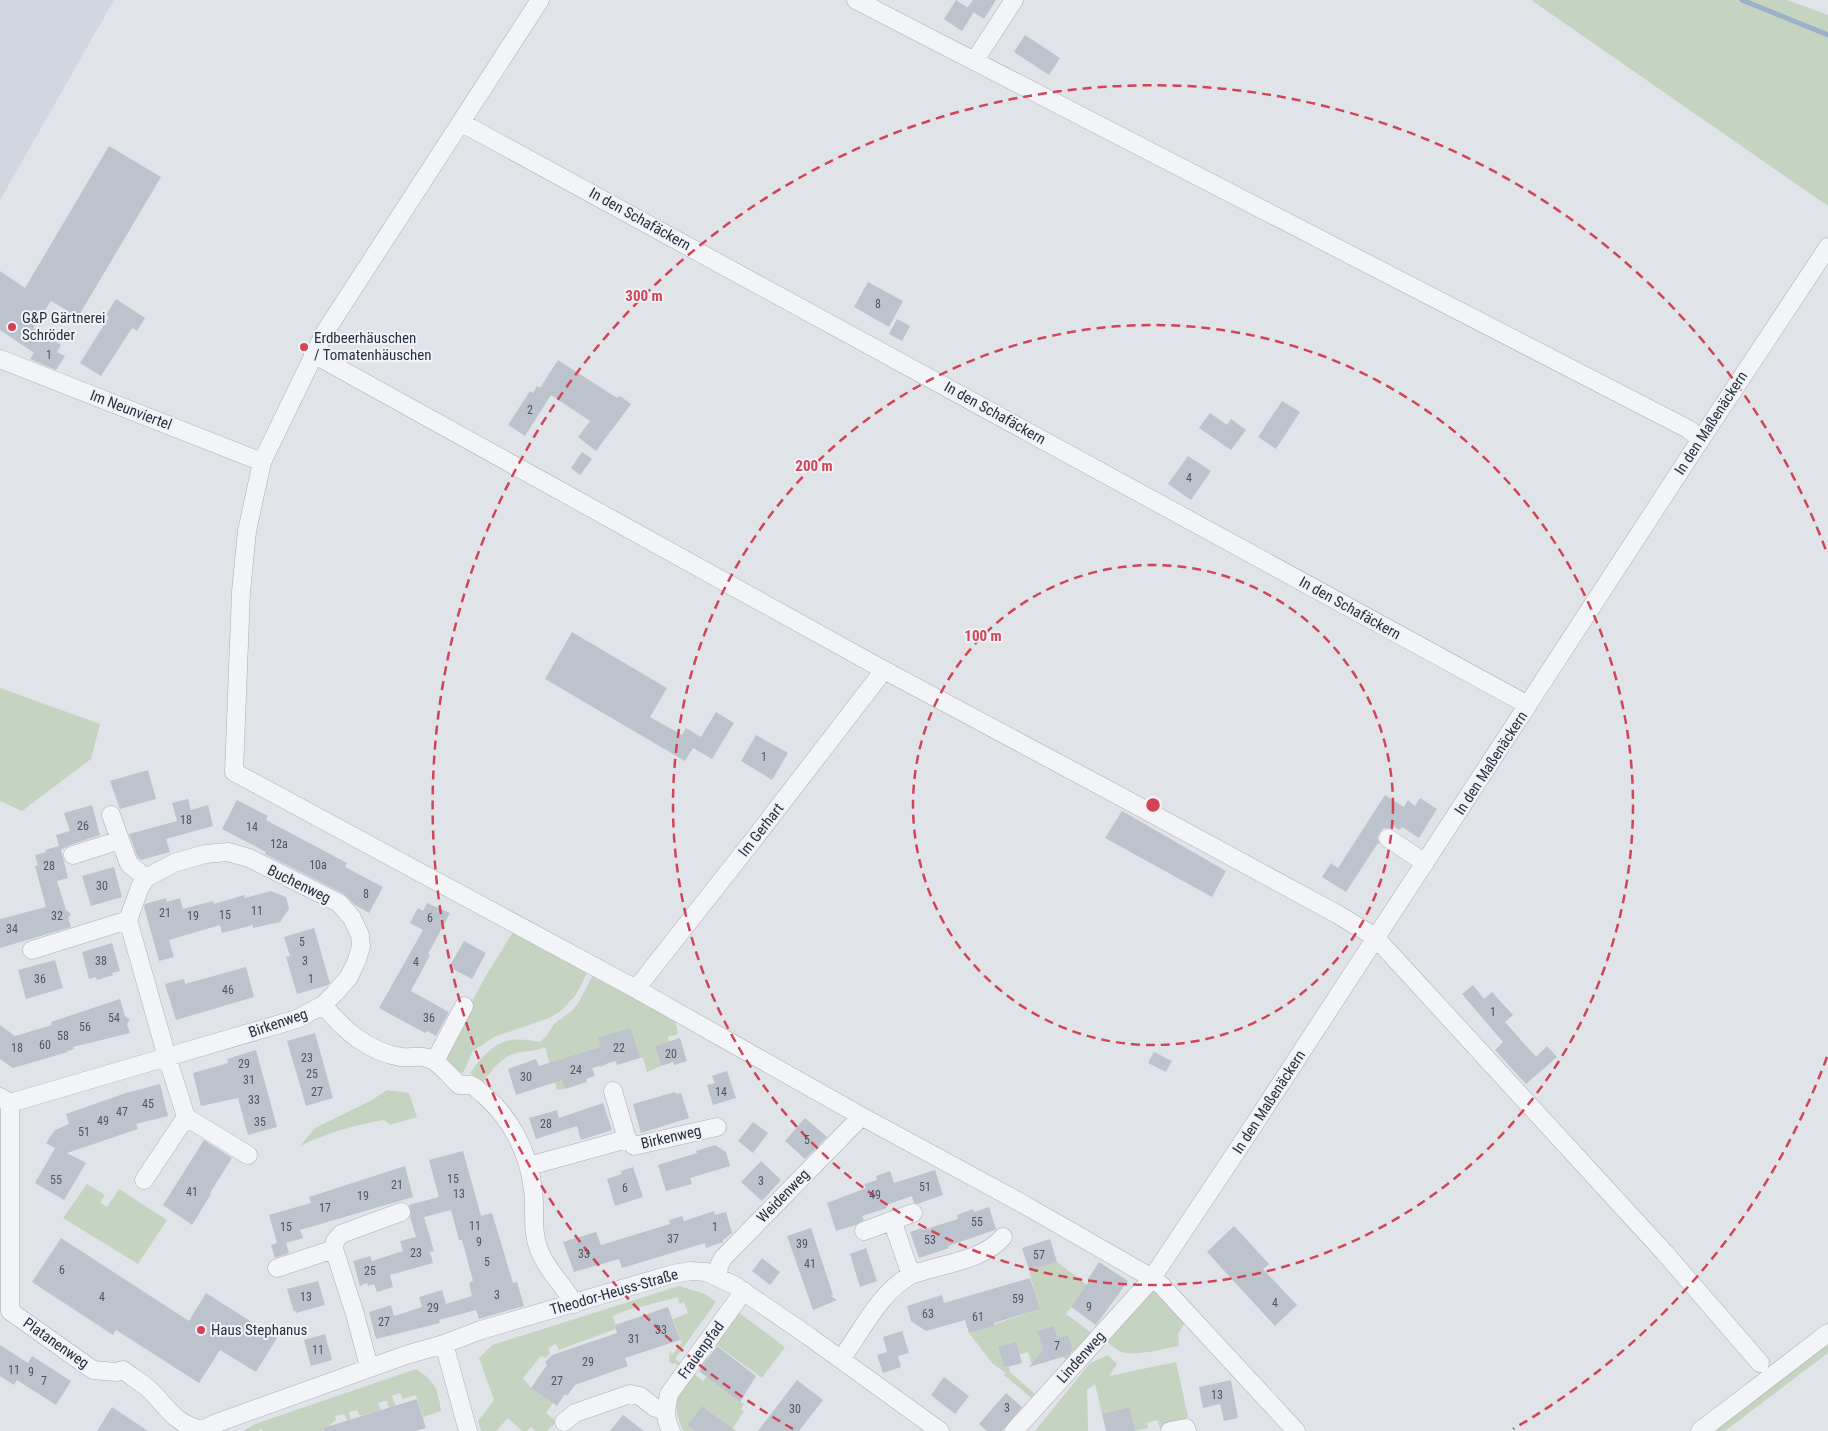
<svg xmlns="http://www.w3.org/2000/svg" width="1828" height="1431" font-family="'Roboto Condensed',sans-serif">
<rect width="100%" height="100%" fill="#e0e4e9"/>
<path fill="#d2d6de" d="M0,0H114L0,200Z"/>
<path fill="#c5d3c1" d="M1531,0H1787L1828,15V206Z
M0,688L100,724L91,759L22,811L0,801Z
M516,927L589,969L576,995L561,1011L549,1018L494,1037L473,1051L463,1073L440,1061L484,979Z
M594,973L675,1020L678,1034L668,1037L669,1042L655,1046L661,1066L647,1072L643,1058H640L631,1028L599,1039L606,1065L600,1067L598,1060L565,1089L557,1090L545,1047C537,1051 529,1051 521,1052C501,1056 495,1067 483,1082L470,1073C490,1045 504,1034 540,1042L547,1035L554,1024L570,1012L577,1005Z
M387,1090L409,1093L417,1117L390,1125L384,1120C355,1125 326,1133 300,1146L315,1128L372,1100Z
M87,1184L105,1195L100,1202L107,1207L119,1189L167,1220L138,1264L63,1218Z
M1057,1262L1087,1285L1066,1314L1096,1336L1070,1365L1063,1357L1074,1353L1068,1336L1058,1338L1054,1326L1037,1331L1047,1362L1032,1365L1028,1352L1019,1355L1015,1342L998,1348L1004,1368L1009,1367L1010,1372L1037,1396L1034,1400L1004,1375L1006,1373L993,1364L969,1333L1039,1309L1029,1270Z
M679,1286L705,1294L716,1302L675,1359L685,1367L681,1368L675,1363L671,1364L669,1362L670,1351L672,1355L682,1342L680,1340L673,1319L688,1313L684,1302L679,1304L678,1297L628,1310L613,1316L616,1329L559,1350L556,1344L548,1348L550,1353L546,1358L541,1356L523,1378L531,1388L553,1403L546,1413L557,1422L547,1431H535L531,1427L527,1431H522L508,1418L496,1431H481L478,1421L494,1400L479,1358L492,1345Z
M1156,1287L1187,1319L1178,1334L1179,1346C1162,1349 1142,1355 1126,1353C1118,1352 1111,1345 1105,1340Z
M738,1312L785,1347L762,1378L714,1343Z
M1828,1345V1353L1725,1431H1714Z
M1108,1355L1117,1364L1109,1376L1176,1362L1188,1416L1181,1426L1161,1430L1157,1420L1147,1423L1148,1428L1135,1431L1130,1407L1102,1414L1095,1384L1087,1390L1088,1431H1035L1090,1363Z
M707,1357L725,1371L715,1383L744,1404L741,1409L744,1411L731,1431H711L720,1419L702,1406L687,1425L695,1431H683C671,1403 676,1397 694,1374L703,1381L710,1372L701,1365Z
M416,1369C436,1382 438,1389 441,1411L423,1417L416,1395L403,1399L400,1393L392,1396L396,1406L389,1408L387,1401L378,1403L381,1410L360,1416L357,1410L349,1412L351,1419L347,1420L344,1414L335,1416L336,1420L322,1431H263L260,1428L259,1431H243L255,1424Z"/>
<g fill="none" stroke-linecap="round" stroke-linejoin="round">
<path stroke="#9bb1ca" stroke-width="5" d="M1742,0L1828,35"/>
</g>
<path fill="#bdc3cc" d="M956,0L974,12L962,31L944,19Z
M973,0H996L984,19L967,8Z
M1025,35L1060,58L1049,75L1014,52Z
M109,146L161,177L78,317L51,301L33,328L61,345L57,352L65,356L56,370L30,359L34,353L0,330V271L25,288Z
M868,282L903,301L889,327L854,307Z
M116,299L145,318L137,331L132,328L101,376L80,363L109,317L106,315Z
M897,319L910,326L902,341L889,334Z
M558,360L617,398L620,396L631,404L596,451L578,437L590,421L551,395L525,436L508,425L530,391L533,393L537,386L540,388Z
M1282,401L1300,412L1276,449L1258,437Z
M1210,413L1227,425L1231,419L1246,430L1231,450L1199,428Z
M582,452L592,459L580,475L571,468Z
M1188,456L1211,471L1191,500L1168,484Z
M572,632L667,688L650,717L682,735L686,728L701,737L716,712L734,723L712,759L693,748L685,761L545,679Z
M756,735L788,753L772,780L741,761Z
M148,770L156,799L120,809L110,781Z
M1385,795L1404,807L1408,800L1415,806L1420,798L1437,809L1419,838L1402,827L1399,830L1392,825L1390,828H1384L1380,832L1377,838L1380,844L1378,843L1346,892L1322,877L1331,863L1338,868Z
M188,799L191,810L208,805L213,826L166,839L170,852L141,860L138,858L129,834L177,821L172,803Z
M237,800L268,816L266,820L347,863L345,867L383,887L369,913L355,905L344,894L265,854L266,852L222,829Z
M92,805L100,835L70,845L61,850L68,878L57,881L66,910L71,914L68,918L71,927L0,948V919L46,907L35,866L38,865L35,855L46,852L45,850L59,846L56,835L70,831L64,813Z
M1122,811L1226,871L1212,897L1105,838Z
M114,867L122,897L91,906L82,876Z
M271,891L286,897L289,909L280,922L253,928V925L222,933L220,925L169,940L174,957L159,961L144,907L145,904L166,898L167,902L180,898L183,909L213,901L214,904L244,895L245,898Z
M427,903L450,913L428,954L430,955L411,991L449,1012L436,1036L427,1031L425,1033L379,1008L423,930L410,923L418,908L423,911Z
M314,928L330,983L328,985L297,994L286,957L290,956L284,937Z
M464,941L486,953L472,979L449,967Z
M112,943L120,971L112,973L113,975L97,980L96,977L89,979L82,952Z
M55,960L63,988L26,999L18,970Z
M246,967L254,997L176,1020L165,984L184,979L185,984Z
M1473,985L1484,999L1492,992L1513,1015L1505,1022L1536,1057L1547,1046L1557,1057L1526,1084L1495,1050L1503,1042L1462,994Z
M120,999L125,1016L130,1020L127,1024L130,1033L73,1047L74,1049L67,1051L68,1052L13,1068L0,1059V1025L15,1036L52,1025L51,1022Z
M631,1028L640,1058L617,1065L616,1061L592,1068L595,1076L586,1079L587,1082L565,1089L562,1080L516,1095L508,1069L536,1059L539,1066L601,1047L598,1038Z
M315,1033L333,1098L306,1106L287,1041Z
M680,1038L687,1061L674,1065L673,1062L661,1066L655,1046Z
M256,1050L277,1127L248,1135L238,1098L201,1106L193,1073L228,1063L227,1059Z
M1154,1052L1172,1061L1166,1072L1148,1063Z
M727,1071L736,1098L713,1105L707,1085L715,1083L712,1076Z
M160,1084L168,1116L136,1124L138,1129L67,1153L86,1163L64,1200L35,1183L55,1148L46,1143L55,1130L69,1124L66,1114L126,1093Z
M675,1092L676,1094L681,1093L689,1118L641,1133L633,1104Z
M603,1103L612,1130L581,1140L577,1126L536,1139L529,1118L557,1110L559,1118Z
M805,1118L827,1137L805,1159L785,1141Z
M753,1122L768,1133L753,1153L738,1141Z
M204,1140L232,1158L210,1193L211,1194L192,1225L163,1205Z
M715,1145L726,1152L730,1166L690,1178L692,1184L666,1191L658,1165L697,1153L696,1151Z
M463,1151L481,1216L492,1213L513,1283L517,1282L524,1306L479,1319L476,1310L439,1320L440,1323L376,1339L369,1312L391,1305L394,1316L422,1307L419,1297L442,1290L446,1304L472,1296L469,1283L473,1281L462,1240H459L451,1210L424,1217L434,1251L430,1252L433,1263L390,1275L393,1287L377,1292L374,1284L368,1286L367,1283L360,1286L353,1261L370,1256L372,1261L403,1251L400,1241L416,1237L410,1217L411,1213L409,1205L439,1197L429,1160Z
M761,1161L781,1180L762,1201L741,1182Z
M405,1166L413,1197L300,1230L303,1238L286,1243L289,1253L275,1258L271,1245L277,1243L269,1215L311,1203L309,1197Z
M633,1167L643,1197L615,1206L607,1179L622,1174L621,1171Z
M935,1170L943,1195L917,1204L914,1203L912,1196L886,1205L887,1208L862,1216L864,1220L856,1225L836,1231L827,1203L866,1188L864,1184L877,1180L876,1176L890,1171L894,1183Z
M989,1207L996,1229L995,1230L948,1246L949,1248L919,1258L910,1232L922,1228L923,1230L958,1219L957,1215L973,1209L974,1212Z
M714,1211L715,1215L726,1212L732,1233L723,1240V1242L706,1248L705,1243L622,1268L619,1259L574,1272L563,1242L596,1232L601,1245L670,1224L669,1220L682,1216L684,1221Z
M1234,1226L1269,1264L1263,1269L1297,1305L1275,1326L1207,1252Z
M811,1228L833,1295L831,1296L837,1300L813,1310L787,1236Z
M61,1238L189,1321L206,1293L277,1338L256,1372L220,1350L199,1383L116,1330L113,1335L32,1282Z
M1050,1239L1057,1262L1029,1270L1022,1248Z
M866,1248L877,1281L860,1287L850,1254Z
M762,1258L780,1272L770,1285L752,1271Z
M1099,1262L1128,1281L1096,1325L1071,1307L1090,1280L1088,1279Z
M1030,1278L1040,1309L994,1323V1326L969,1333L965,1320L926,1331L911,1321L907,1306L942,1295L944,1303Z
M318,1281L325,1305L296,1313L295,1310L294,1312L287,1289Z
M668,1307L680,1340L625,1358L628,1366L575,1385L567,1396L565,1394L557,1406L531,1388L547,1365L545,1362L552,1355L617,1333L615,1325Z
M1054,1326L1058,1338L1068,1335L1073,1350L1069,1355L1029,1367L1043,1350L1037,1331Z
M902,1331L909,1353L898,1356L901,1367L883,1373L877,1355L887,1352L883,1337Z
M325,1334L332,1360L311,1366L304,1340Z
M1016,1342L1022,1363L1004,1368L998,1347Z
M0,1345L28,1363L32,1356L71,1381L56,1405L17,1380L14,1385L0,1376Z
M717,1346L756,1376L740,1402L699,1371Z
M944,1377L969,1396L955,1414L931,1395Z
M797,1380L823,1400L799,1431H758Z
M1231,1380L1238,1418L1224,1421L1220,1404L1203,1408L1199,1387Z
M1006,1393L1022,1407L1002,1431H987L979,1424Z
M417,1399L426,1428L415,1431H324L323,1428Z
M702,1406L736,1431H695L687,1425Z
M112,1407L148,1431H97Z
M1130,1407L1135,1431H1106L1102,1414Z
M623,1415L644,1431H610Z"/>
<g fill="none" stroke-linecap="round" stroke-linejoin="round">
<g stroke="#a9aeb7" stroke-width="19">
<path id="minor" d="M540,0L325,332L262,462L247,531L241,592L234,772L636,989L861,1116L1023,1204L1152,1278L1161,1285L1296,1431
M856,0L1688,429L1701,439
M975,60L1014,0
M462,123L1528,705
M313,354L884,670L1114,793L1337,914L1375,937L1664,1252L1760,1363
M0,359L262,462
M111,815L129,864L146,878
M1388,838L1425,863
M73,855L120,840
M32,950L128,920
M636,989L754,839L884,670
M323,1005C343,1029 368,1052 401,1057C413,1058 423,1054 434,1061C443,1067 451,1077 459,1085C463,1085 467,1085 471,1085C475,1086 479,1091 483,1094C511,1118 529,1153 533,1190C536,1210 531,1230 539,1250C547,1271 564,1285 574,1304
M435,1061L464,1006
M613,1091L627,1139
M0,1097L10,1103V1311
M10,1103L167,1057L297,1019L323,1005L335,993L349,977L357,960L361,946L360,935L352,918L339,903L249,858L228,852L205,854L174,863L146,878L140,887L128,920L167,1057L186,1117L144,1180
M186,1117L248,1155
M529,1166L627,1139L634,1146L717,1127
M890,1221L895,1229L911,1275
M864,1231L913,1213
M277,1268L334,1249
M718,1277L719,1266L723,1258L857,1121
M1152,1278L1240,1146L1701,439L1828,247
M10,1311L93,1370L117,1372L123,1370C132,1377 144,1384 152,1392C170,1411 174,1422 201,1430
M444,1344L468,1431
M841,1359C862,1331 878,1295 909,1276C914,1273 921,1272 927,1270C953,1262 985,1258 1003,1237
M369,1367L355,1314L334,1249L335,1241L341,1234L401,1212
M564,1422L575,1413L630,1394L640,1396L654,1407L665,1411
M201,1431L214,1424L406,1355L444,1344L481,1330L673,1274L691,1271L706,1272L734,1285L807,1335L940,1431
M671,1431C664,1418 666,1409 669,1394L744,1291
M1014,1431L1148,1283
M1170,1431L1186,1428L1187,1431
M1700,1431L1828,1333"/>
</g>
<use href="#minor" stroke="#f3f4f7" stroke-width="18"/>
</g>
<g fill="none" stroke="#d04456" stroke-width="2.5" stroke-dasharray="9 6">
<circle cx="1153" cy="805" r="240"/>
<circle cx="1153" cy="805" r="480"/>
<path d="M1827 1057A720 720 0 0 1 1513 1429M793 1429A720 720 0 1 1 1827 553"/>
</g>
<g fill="#d04456" stroke="#f0f2f7" stroke-width="2">
<circle cx="12" cy="327" r="5"/>
<circle cx="304" cy="347" r="5"/>
<circle cx="201" cy="1330" r="5"/>
</g>
<g text-anchor="middle" dominant-baseline="central" stroke-width="4" stroke-linejoin="round" paint-order="stroke">
<g font-size="12" fill="#4d5664">
<text x="878" y="304">8</text>
<text x="49" y="355">1</text>
<text x="530" y="410">2</text>
<text x="1189" y="478">4</text>
<text x="764" y="757">1</text>
<text x="186" y="820">18</text>
<text x="83" y="826">26</text>
<text x="252" y="827">14</text>
<text x="279" y="844">12a</text>
<text x="318" y="865">10a</text>
<text x="49" y="866">28</text>
<text x="102" y="886">30</text>
<text x="366" y="894">8</text>
<text x="257" y="911">11</text>
<text x="165" y="913">21</text>
<text x="225" y="915">15</text>
<text x="57" y="916">32</text>
<text x="193" y="916">19</text>
<text x="430" y="918">6</text>
<text x="12" y="929">34</text>
<text x="302" y="942">5</text>
<text x="101" y="961">38</text>
<text x="305" y="961">3</text>
<text x="416" y="962">4</text>
<text x="40" y="979">36</text>
<text x="311" y="979">1</text>
<text x="228" y="990">46</text>
<text x="1493" y="1012">1</text>
<text x="114" y="1018">54</text>
<text x="429" y="1018">36</text>
<text x="85" y="1027">56</text>
<text x="63" y="1036">58</text>
<text x="45" y="1045">60</text>
<text x="17" y="1048">18</text>
<text x="619" y="1048">22</text>
<text x="671" y="1054">20</text>
<text x="307" y="1058">23</text>
<text x="244" y="1064">29</text>
<text x="576" y="1070">24</text>
<text x="312" y="1074">25</text>
<text x="526" y="1077">30</text>
<text x="249" y="1080">31</text>
<text x="317" y="1092">27</text>
<text x="721" y="1092">14</text>
<text x="254" y="1100">33</text>
<text x="148" y="1104">45</text>
<text x="122" y="1112">47</text>
<text x="103" y="1121">49</text>
<text x="260" y="1122">35</text>
<text x="546" y="1124">28</text>
<text x="84" y="1132">51</text>
<text x="807" y="1140">5</text>
<text x="453" y="1179">15</text>
<text x="56" y="1180">55</text>
<text x="761" y="1181">3</text>
<text x="397" y="1185">21</text>
<text x="925" y="1187">51</text>
<text x="625" y="1188">6</text>
<text x="192" y="1192">41</text>
<text x="459" y="1194">13</text>
<text x="875" y="1195">49</text>
<text x="363" y="1196">19</text>
<text x="325" y="1208">17</text>
<text x="977" y="1222">55</text>
<text x="475" y="1226">11</text>
<text x="286" y="1227">15</text>
<text x="715" y="1227">1</text>
<text x="673" y="1239">37</text>
<text x="930" y="1240">53</text>
<text x="479" y="1242">9</text>
<text x="802" y="1244">39</text>
<text x="416" y="1253">23</text>
<text x="584" y="1254">33</text>
<text x="1039" y="1255">57</text>
<text x="487" y="1262">5</text>
<text x="810" y="1264">41</text>
<text x="62" y="1270">6</text>
<text x="370" y="1271">25</text>
<text x="497" y="1295">3</text>
<text x="102" y="1297">4</text>
<text x="306" y="1297">13</text>
<text x="1018" y="1299">59</text>
<text x="1275" y="1303">4</text>
<text x="1089" y="1307">9</text>
<text x="433" y="1308">29</text>
<text x="928" y="1314">63</text>
<text x="978" y="1317">61</text>
<text x="384" y="1322">27</text>
<text x="661" y="1330">33</text>
<text x="634" y="1339">31</text>
<text x="1057" y="1346">7</text>
<text x="318" y="1350">11</text>
<text x="588" y="1362">29</text>
<text x="14" y="1370">11</text>
<text x="31" y="1372">9</text>
<text x="44" y="1381">7</text>
<text x="557" y="1381">27</text>
<text x="1217" y="1395">13</text>
<text x="1007" y="1408">3</text>
<text x="795" y="1409">30</text>
</g>
<g font-size="15" fill="#283141" stroke="#f0f2f7">
<text transform="translate(640 219) rotate(29)">In den Schafäckern</text>
<text transform="translate(131 410) rotate(21)">Im Neunviertel</text>
<text transform="translate(995 413) rotate(29)">In den Schafäckern</text>
<text transform="translate(1711 423) rotate(-57)">In den Maßenäckern</text>
<text transform="translate(1350 608) rotate(29)">In den Schafäckern</text>
<text transform="translate(1491 763) rotate(-57)">In den Maßenäckern</text>
<text transform="translate(761 830) rotate(-52)">Im Gerhart</text>
<text transform="translate(299 884) rotate(26)">Buchenweg</text>
<text transform="translate(278 1023) rotate(-19)">Birkenweg</text>
<text transform="translate(1269 1102) rotate(-57)">In den Maßenäckern</text>
<text transform="translate(671 1137) rotate(-13)">Birkenweg</text>
<text transform="translate(783 1196) rotate(-46)">Weidenweg</text>
<text transform="translate(614 1292) rotate(-16)">Theodor-Heuss-Straße</text>
<text transform="translate(56 1343) rotate(35)">Platanenweg</text>
<text transform="translate(701 1350) rotate(-54)">Frauenpfad</text>
<text transform="translate(1081 1357) rotate(-48)">Lindenweg</text>
</g>
<g font-size="15" fill="#283141" stroke="#f0f2f7" text-anchor="start">
<text x="22" y="318">G&amp;P Gärtnerei<tspan x="22" dy="17">Schröder</tspan></text>
<text x="314" y="338">Erdbeerhäuschen<tspan x="314" dy="17">/ Tomatenhäuschen</tspan></text>
<text x="211" y="1330">Haus Stephanus</text>
</g>
</g>
<circle cx="1153" cy="805" r="8" fill="#d04456" stroke="#f0f2f7" stroke-width="2.5"/>
<g font-size="15" text-anchor="middle" font-weight="bold" fill="#d04456" stroke="#f0f2f7" stroke-width="4" stroke-linejoin="round" paint-order="stroke">
<text x="644" y="301">300 m</text>
<text x="814" y="471">200 m</text>
<text x="983" y="641">100 m</text>
</g>
</svg>
